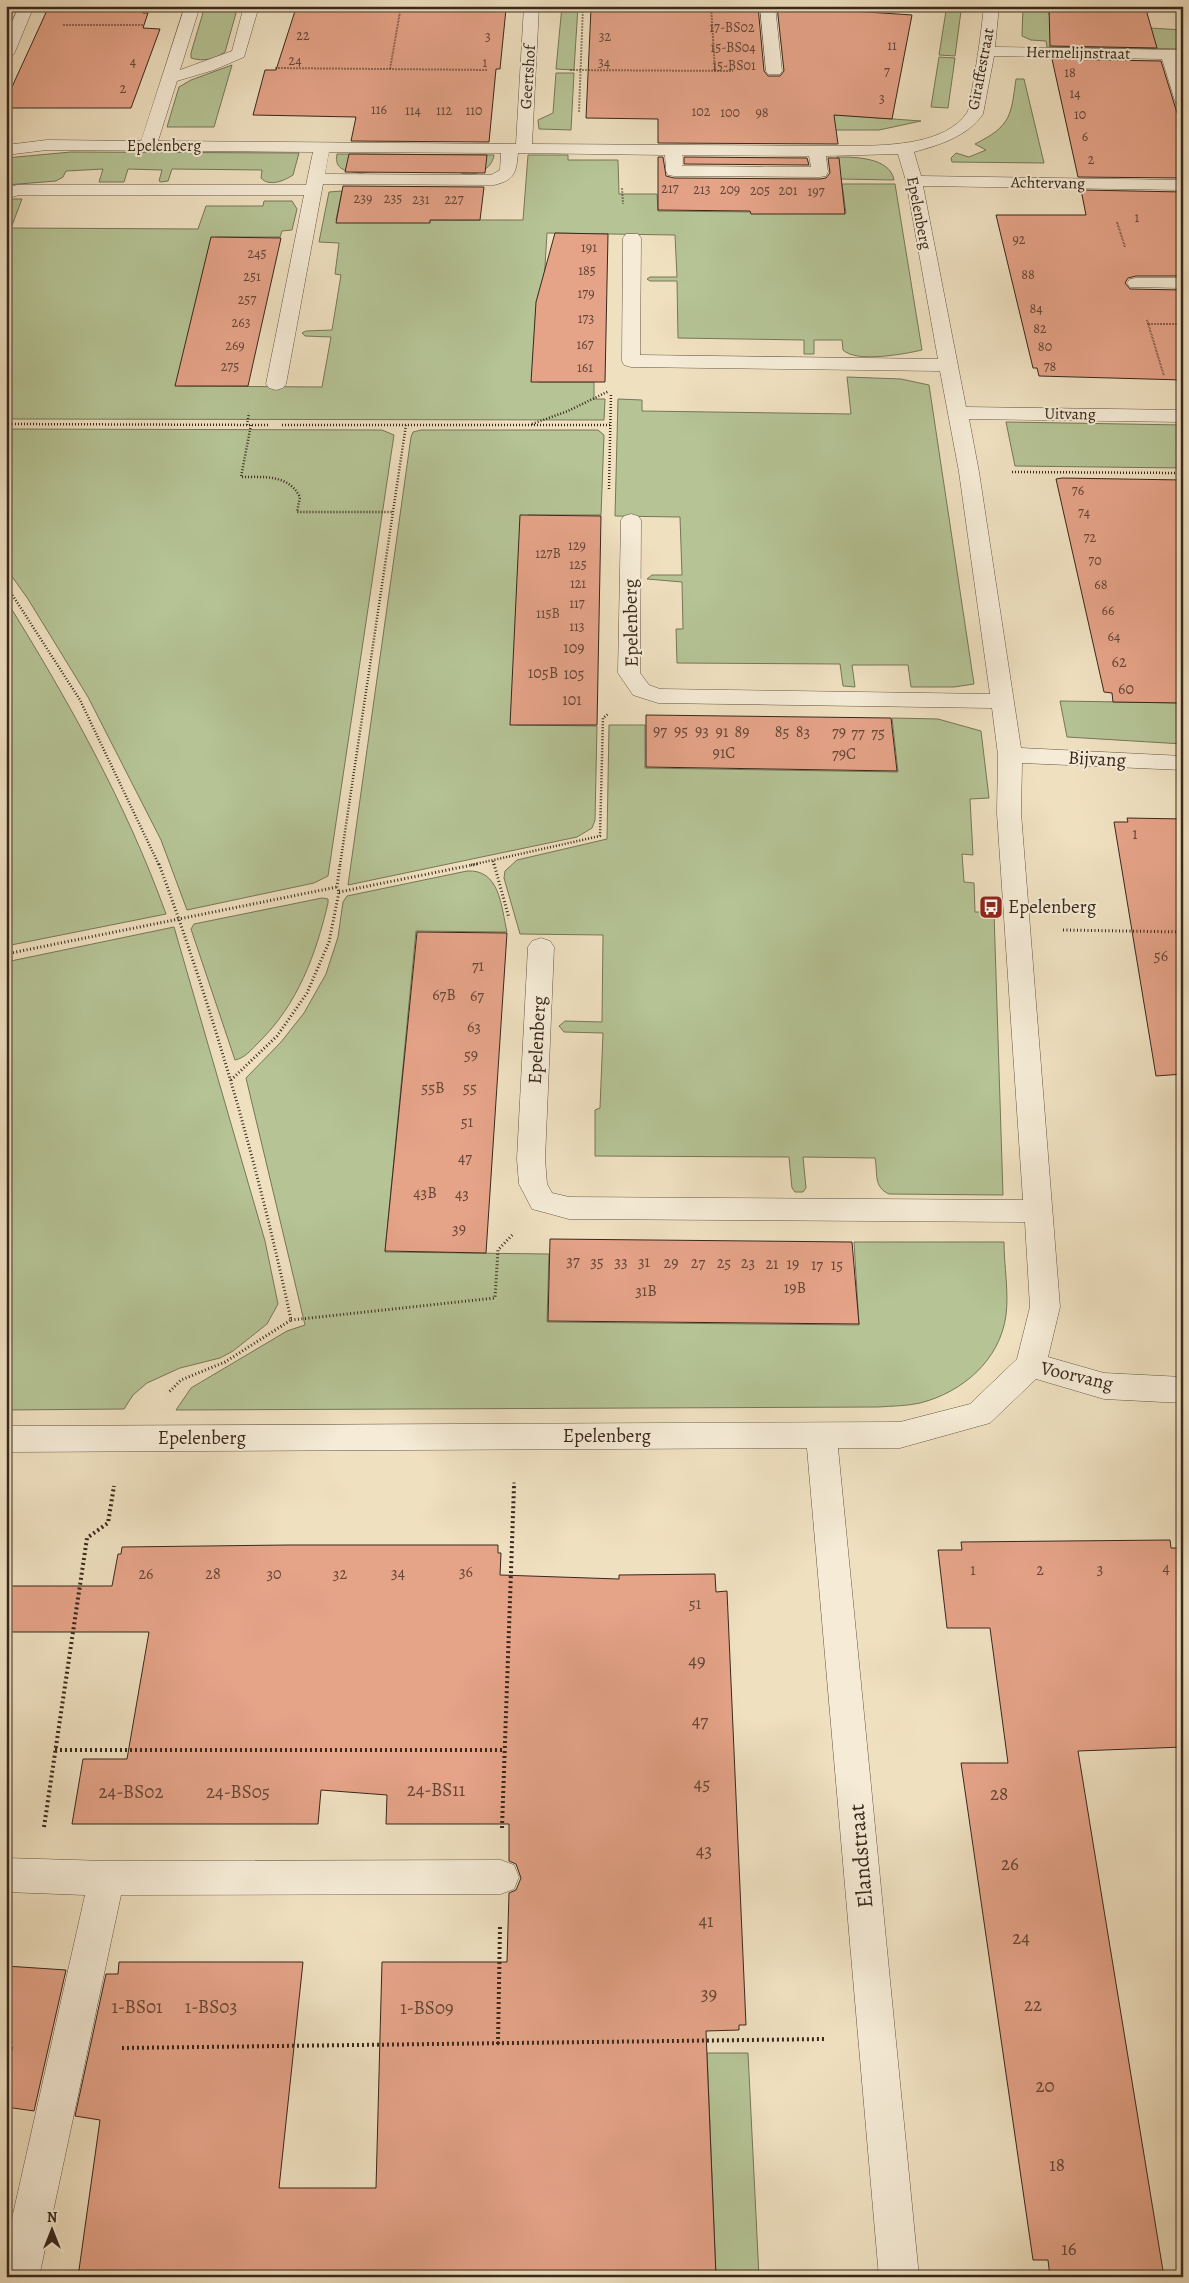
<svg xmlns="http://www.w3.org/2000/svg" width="1189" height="2283" font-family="Alegreya,serif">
<rect width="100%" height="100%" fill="#efe0c0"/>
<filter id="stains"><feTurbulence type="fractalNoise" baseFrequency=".004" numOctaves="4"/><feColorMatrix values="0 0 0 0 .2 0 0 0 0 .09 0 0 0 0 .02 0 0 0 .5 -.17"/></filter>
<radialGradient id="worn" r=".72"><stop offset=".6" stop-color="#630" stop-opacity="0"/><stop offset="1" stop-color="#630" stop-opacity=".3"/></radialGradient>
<path fill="#b5c395" stroke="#777658" d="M205,6H238L225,52C215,59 204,62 191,58V53Z
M562,6H578L574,70L556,69Z
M1023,6H1049V15L1065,16L1066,23L1183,30V49L1047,47L1046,41L1031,40L1022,36Z
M946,11H961L955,56L939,55Z
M939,57L955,58L948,108L931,107Z
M232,65L214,127H167L179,87L191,80Z
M556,73H574L571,130L539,129L538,120L553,113Z
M1016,79H1024L1044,163L952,162L951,158L956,153L969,157L986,150L975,144C1011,126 1011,116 1016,79Z
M789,115H839L921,121L879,130H790Z
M71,152L299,153L293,175C284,181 269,187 261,178L262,170L172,169L168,181L161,182L159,181L162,170L128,169L124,182H99L103,169L66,171L63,177L56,181L6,185V158Z
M337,154L494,155C492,170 475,177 461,173L462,161L361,173C347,171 334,171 337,154Z
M528,155H568V160H618L619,194H657L658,211L846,213L842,184H895L922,350C905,354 856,363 843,350L842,340H814V354H804V340L678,338L677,281H650L647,279L650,277H677L675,235L547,233L538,382H594V399H605L604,420H603L6,419V282L9,276H6V211L13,199H22L11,228L198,229L206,206H263L264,201H292L297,209L292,230L282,231L280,237H217L179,386L322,387L331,337L305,336L302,333L306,331L332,330L341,275L335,274L339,243L319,242L329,192L342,191L336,220H523Z
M837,157C854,157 890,157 894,180L840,179Z
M847,377L901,379L929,385L974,684L954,687H911L908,665H852L855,687L843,686L840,664L677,663L676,629H683L682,582L647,579L652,575H682L680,517L615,516L618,399L642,400V411L851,414Z
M1006,422L1183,425V468L1015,466Z
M6,429L382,430L394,435L328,876L314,883L187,910L161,840L88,697L28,599L6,568Z
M421,430H598L604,435L601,515H528L516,725L597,726L595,820L592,828L577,837L348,885L411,437L413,432Z
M6,600C68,700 126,803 166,914L6,946Z
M1060,701L1183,703V744L1067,737Z
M892,718L938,719L981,731L989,798L970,799L973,855L962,854L964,882L974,883L975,912H994L1003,1195L889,1194C873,1187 878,1173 875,1158L803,1157L806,1188L803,1192H795L792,1188L789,1157L595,1156V1110L600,1108L603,1033L564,1032L559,1026L565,1021L602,1022L603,935L520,934L504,878L505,871L517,860L607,839L609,725H645V768L898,772Z
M467,871C500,869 501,906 507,932L416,931L385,1252L549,1254L547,1322L859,1325L854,1242H1004C1004,1266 1009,1292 1006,1315C1000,1360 963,1392 920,1403C907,1406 892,1406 878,1407L176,1410L191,1388L287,1331L305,1325L246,1078L281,1042L304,1013L326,974L338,937L343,902L347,896Z
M322,898L328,899V903C316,954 298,1004 259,1042C251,1050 245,1058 235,1060L191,929L194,924Z
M174,927L265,1241L278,1304L267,1324L233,1351L220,1358L180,1368L147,1383L133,1395L124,1409L6,1410V962Z
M707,2053H748L759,2277H716Z"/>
<path fill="#e5a388" stroke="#39281c" d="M49,6H146L143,13H148L143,28L160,29L131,108H6V100Z
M301,6H501V9H506L500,69H496L489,142L351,141L356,117L253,115L265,70H276L296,8Z
M596,6H758L764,71L768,76H780L784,71L777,6L912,15L892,119L834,115L838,144L658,143V119L586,118L591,9H596Z
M1049,6H1145L1157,48L1050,46Z
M1052,59L1161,61L1183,132V178L1078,177Z
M349,154L487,155L485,173L345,172Z
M658,157H663L666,176L674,178L820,179L826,178L830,173L828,158H839L845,214H751L750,211L658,210Z
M684,157L807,158L809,165L684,164Z
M343,186L484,187L480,220H430V223H336Z
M1081,190L1183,192V276H1136L1128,278L1125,283L1130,289L1183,290V380L1039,376L1037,368H1033L996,215H1086Z
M555,233L608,234L605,382H531L536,302Z
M211,237L281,238L248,386H175Z
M1062,478L1183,480V703L1113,702L1112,693L1104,692L1056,479Z
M520,515L601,516L597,725H510Z
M646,715L891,718L897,771L646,767Z
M1127,818L1183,819V1074L1156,1076L1114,822H1128Z
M417,932L507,933L486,1253L385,1251Z
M550,1239L852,1242L859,1324L548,1321Z
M1170,1540L1171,1548H1183V1747L1078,1751L1164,2277H1050L1048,2260H1033L961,1763H1008L990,1628H947L938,1550H962L961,1542Z
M288,1545H498V1553H501L500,1575L619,1579V1575L715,1574L716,1592L727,1591L746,2025H739V2030L706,2031L716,2277H78L100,2120L75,2116L106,1974H118L119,1962H303L279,2188H376L382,1962H507L509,1893L516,1890L521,1878L516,1864L509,1861V1824H386L387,1795L321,1790L318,1824H72L83,1759H127L149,1632H6V1586H112L118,1554H121L122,1547Z
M6,1966L66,1970L34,2111L6,2107Z"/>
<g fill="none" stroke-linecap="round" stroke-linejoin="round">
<g stroke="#665645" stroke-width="1">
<path id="service" d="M760,6H775L782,71L780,74H768L766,71Z
M1136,278H1183V288L1130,287L1127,283L1130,279Z
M6,1858L107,1861L501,1860L514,1865L519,1877L514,1889L501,1894L121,1895L39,2277H6V2245L85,1895L6,1892Z"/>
</g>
<g stroke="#665645" stroke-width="1">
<path id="minor" d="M19,6H34L14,54L11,57L6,59V36Z
M185,6H200L180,70L232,51L244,6H259L244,57L214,70L177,81L158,141L516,144L524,6H539L532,144L859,146C892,145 945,144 967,113C970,108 970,97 972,90C977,62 981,35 984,6H999L995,47L1183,50V60H1177L1183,76V106L1177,104L1175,101L1162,59L994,56L983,114C967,137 939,145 914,152L921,176L1183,180V190L923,186L966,407L1183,410V422L969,419L979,472L1021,748L1183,756V770L1022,763L1021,813L1060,1307L1048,1357L1104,1373L1183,1377V1403L1104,1399L1036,1379L990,1423L900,1448H838L919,2277H879L807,1448L6,1452V1426L900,1422L970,1404L1017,1359L1030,1307L1025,1222L569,1219L532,1209L519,1184L517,1159L528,947L532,941L541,938L550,941L554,947L545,1159L547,1184L552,1193L569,1197L1023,1200L997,813L998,755L992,708L658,703L633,695L618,673L621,520L624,516L631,514L638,516L641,520L640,673L649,685L660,689L990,694L959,472L940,371L631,367L624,365L622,361L623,238L626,234H638L641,238L640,355L938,359L906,181L898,154L826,156L828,172L826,176L820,177L674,176L668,175L666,171L665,155L518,153C516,173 515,180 494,185L323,184L286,384L283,388L276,390L269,388L266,384L304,195H19L6,199V188L17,185H306L313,152L47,150L6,155V145L47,140L141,141ZM329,152L501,153L500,170L491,175L325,174ZM682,155L809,156L811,167L682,166Z"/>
</g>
<path stroke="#39281c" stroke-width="2" stroke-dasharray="0.5 1" stroke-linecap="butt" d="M711,6L715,71
M921,6L951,8
M63,25H144
M275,68L488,70
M390,69L401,6
M570,70L733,71
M579,112L583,6
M622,188L623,204
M1117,222L1125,247
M1147,320L1164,376
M1148,324H1183"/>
<path stroke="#39281c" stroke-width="2.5" stroke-dasharray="1 2" stroke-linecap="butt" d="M6,424L268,425
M532,424L568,411L609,391
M247,425L249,413
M251,425L241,477C264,477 288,474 300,497L297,512H393
M282,425H610
M1012,472L1183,473
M609,489L611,393
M6,585L80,700L159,865
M493,861L494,865
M340,865L406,425
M471,865L600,836L603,718L608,714"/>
<path stroke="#39281c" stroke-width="3" stroke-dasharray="1 2.5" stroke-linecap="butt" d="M159,864C214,1013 258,1165 291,1320L225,1362L181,1380L169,1392
M494,864L509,918
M339,892L477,864
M1063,930L1183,932
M6,954L337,887
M231,1080L277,1036L307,993L329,942L339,892L337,887L340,864
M291,1320L495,1298L498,1250L514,1233
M114,1487V1485
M514,1487V1482"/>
<path stroke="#39281c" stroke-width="4" stroke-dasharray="2 3" stroke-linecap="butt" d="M55,1750H503
M44,1827L87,1538L108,1523L114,1486
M502,1828L514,1486
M498,2044L500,1927
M6,2048L16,2049
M122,2048L826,2039"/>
<use href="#service" fill="#f5ebd6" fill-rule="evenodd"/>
<use href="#minor" fill="#f5ebd6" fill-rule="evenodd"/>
</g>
<defs>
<g id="bus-square" transform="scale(1.25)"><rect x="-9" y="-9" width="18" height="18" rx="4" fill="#8f2418" stroke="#f5ebd6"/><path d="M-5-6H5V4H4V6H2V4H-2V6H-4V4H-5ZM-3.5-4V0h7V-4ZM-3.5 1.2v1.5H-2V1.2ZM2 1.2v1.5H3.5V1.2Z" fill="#fff"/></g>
</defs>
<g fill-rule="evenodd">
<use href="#bus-square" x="991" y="907"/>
</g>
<g text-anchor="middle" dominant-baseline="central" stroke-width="4" stroke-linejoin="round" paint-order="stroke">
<g font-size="14" fill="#644737">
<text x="732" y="27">17-BS02</text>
<text x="303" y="35">22</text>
<text x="488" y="36">3</text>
<text x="605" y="36">32</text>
<text x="892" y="45">11</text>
<text x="733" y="47">15-BS04</text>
<text x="295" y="60">24</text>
<text x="133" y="61">4</text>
<text x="485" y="62">1</text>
<text x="604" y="62">34</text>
<text x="734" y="65">15-BS01</text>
<text x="887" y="71">7</text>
<text x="1070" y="72">18</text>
<text x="123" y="88">2</text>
<text x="1075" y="93">14</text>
<text x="882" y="98">3</text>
<text x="379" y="109">116</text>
<text x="413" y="110">114</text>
<text x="444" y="110">112</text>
<text x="474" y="110">110</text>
<text x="701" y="111">102</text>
<text x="730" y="112">100</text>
<text x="762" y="112">98</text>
<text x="1080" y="114">10</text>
<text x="1085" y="136">6</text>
<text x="1091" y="159">2</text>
<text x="670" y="188">217</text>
<text x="702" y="189">213</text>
<text x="730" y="189">209</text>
<text x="760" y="190">205</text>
<text x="788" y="190">201</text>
<text x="816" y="191">197</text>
<text x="363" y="198">239</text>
<text x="393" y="198">235</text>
<text x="421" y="199">231</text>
<text x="454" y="199">227</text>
<text x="1137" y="217">1</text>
<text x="1019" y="239">92</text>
<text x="589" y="247">191</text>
<text x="257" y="253">245</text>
<text x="587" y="270">185</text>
<text x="1028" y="274">88</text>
<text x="252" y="276">251</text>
<text x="586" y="293">179</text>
<text x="247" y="299">257</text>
<text x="1036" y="308">84</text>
<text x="586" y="318">173</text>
<text x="241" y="322">263</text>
<text x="1040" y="328">82</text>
<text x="585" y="344">167</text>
<text x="235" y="345">269</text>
<text x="1045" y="346">80</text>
<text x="230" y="366">275</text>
<text x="1050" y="366">78</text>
<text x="585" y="367">161</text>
<text x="1078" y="490">76</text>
<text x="1084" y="512">74</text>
<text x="1090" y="537">72</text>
<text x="577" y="545">129</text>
<text x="548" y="553">127B</text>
<text x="1095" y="560">70</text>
<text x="578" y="564">125</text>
<text x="578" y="583">121</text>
<text x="1101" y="584">68</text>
<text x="577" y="603">117</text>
<text x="1108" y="610">66</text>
<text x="548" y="613">115B</text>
<text x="577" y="626">113</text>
<text x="1114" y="636">64</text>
</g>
<g font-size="16" fill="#39281c" stroke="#f5ebd6">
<text transform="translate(1078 53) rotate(1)">Hermelijnstraat</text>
<text transform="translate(981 69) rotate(-79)">Giraffestraat</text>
<text transform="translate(528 77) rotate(-86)">Geertshof</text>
<text x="164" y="146">Epelenberg</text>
<text transform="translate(1048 183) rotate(1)">Achtervang</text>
<text transform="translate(919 213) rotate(79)">Epelenberg</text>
<text transform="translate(1070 414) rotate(1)">Uitvang</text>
</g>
<g font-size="16" fill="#644737">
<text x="574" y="648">109</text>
<text x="1119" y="662">62</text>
<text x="543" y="673">105B</text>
<text x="574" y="674">105</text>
<text x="1126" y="689">60</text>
<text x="572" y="700">101</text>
<text x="660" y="731">97</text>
<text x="681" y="731">95</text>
<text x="702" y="731">93</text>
<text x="722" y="732">91</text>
<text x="742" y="732">89</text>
<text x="782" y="732">85</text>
<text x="803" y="732">83</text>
<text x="839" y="732">79</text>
<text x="858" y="733">77</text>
<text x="878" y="733">75</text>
<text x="724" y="753">91C</text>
<text x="844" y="754">79C</text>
<text x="1135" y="834">1</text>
<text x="1161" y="956">56</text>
<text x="478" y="966">71</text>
<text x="444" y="995">67B</text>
<text x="477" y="996">67</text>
<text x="474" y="1027">63</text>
<text x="471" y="1055">59</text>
<text x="433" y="1088">55B</text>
<text x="470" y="1088">55</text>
<text x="467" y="1122">51</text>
<text x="465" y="1158">47</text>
<text x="425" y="1193">43B</text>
<text x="462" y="1194">43</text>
<text x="459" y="1229">39</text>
<text x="573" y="1261">37</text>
<text x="597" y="1262">35</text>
<text x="621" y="1262">33</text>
<text x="644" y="1262">31</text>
<text x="671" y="1263">29</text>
<text x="698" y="1263">27</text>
<text x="724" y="1263">25</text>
<text x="748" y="1263">23</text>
<text x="772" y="1264">21</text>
<text x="793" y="1264">19</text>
<text x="817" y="1265">17</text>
<text x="837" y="1265">15</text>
<text x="795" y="1288">19B</text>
<text x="646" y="1291">31B</text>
<text x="1166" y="1568">4</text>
<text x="1100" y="1569">3</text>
<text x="973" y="1570">1</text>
<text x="1040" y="1570">2</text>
<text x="466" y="1572">36</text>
<text x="398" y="1573">34</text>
<text x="146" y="1574">26</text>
<text x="213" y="1574">28</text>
<text x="274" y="1574">30</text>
<text x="340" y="1574">32</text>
<text x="695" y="1604">51</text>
</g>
<g font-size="19" fill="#39281c" stroke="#f5ebd6">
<text transform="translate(631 623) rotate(-91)">Epelenberg</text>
<text transform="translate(1097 759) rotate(3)">Bijvang</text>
<text transform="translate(537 1040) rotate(-87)">Epelenberg</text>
<text transform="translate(1077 1376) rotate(13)">Voorvang</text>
<text x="607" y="1436">Epelenberg</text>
<text x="202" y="1438">Epelenberg</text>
</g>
<g font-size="19" fill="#39281c" stroke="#f5ebd6" text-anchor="start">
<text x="1008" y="907">Epelenberg</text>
</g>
<g font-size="19" fill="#644737">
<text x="697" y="1661">49</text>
<text x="700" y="1721">47</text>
<text x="702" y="1784">45</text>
<text x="436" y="1790">24-BS11</text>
<text x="131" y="1792">24-BS02</text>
<text x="238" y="1792">24-BS05</text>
<text x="999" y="1794">28</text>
<text x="704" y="1851">43</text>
<text x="1010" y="1864">26</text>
<text x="706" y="1921">41</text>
<text x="1021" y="1938">24</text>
<text x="709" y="1994">39</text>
<text x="1033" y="2005">22</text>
<text x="137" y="2007">1-BS01</text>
<text x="211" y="2007">1-BS03</text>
<text x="427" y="2008">1-BS09</text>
<text x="1045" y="2086">20</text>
<text x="1057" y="2165">18</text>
<text x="1069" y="2249">16</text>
</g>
<g font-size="22" fill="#39281c" stroke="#f5ebd6">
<text transform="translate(861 1856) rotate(-95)">Elandstraat</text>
</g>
</g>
<rect width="1189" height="2283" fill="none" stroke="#efe0c0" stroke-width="25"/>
<rect x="8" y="8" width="1174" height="2268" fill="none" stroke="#39281c" stroke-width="2.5"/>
<rect x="12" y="12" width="1164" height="2258" fill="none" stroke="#39281c"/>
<g transform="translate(52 2230)" stroke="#f5ebd6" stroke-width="4" paint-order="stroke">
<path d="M0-4L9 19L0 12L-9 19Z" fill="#39281c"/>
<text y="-8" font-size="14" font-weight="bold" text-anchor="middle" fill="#39281c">N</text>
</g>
<rect width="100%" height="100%" filter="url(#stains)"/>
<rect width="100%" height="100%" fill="url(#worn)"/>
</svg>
